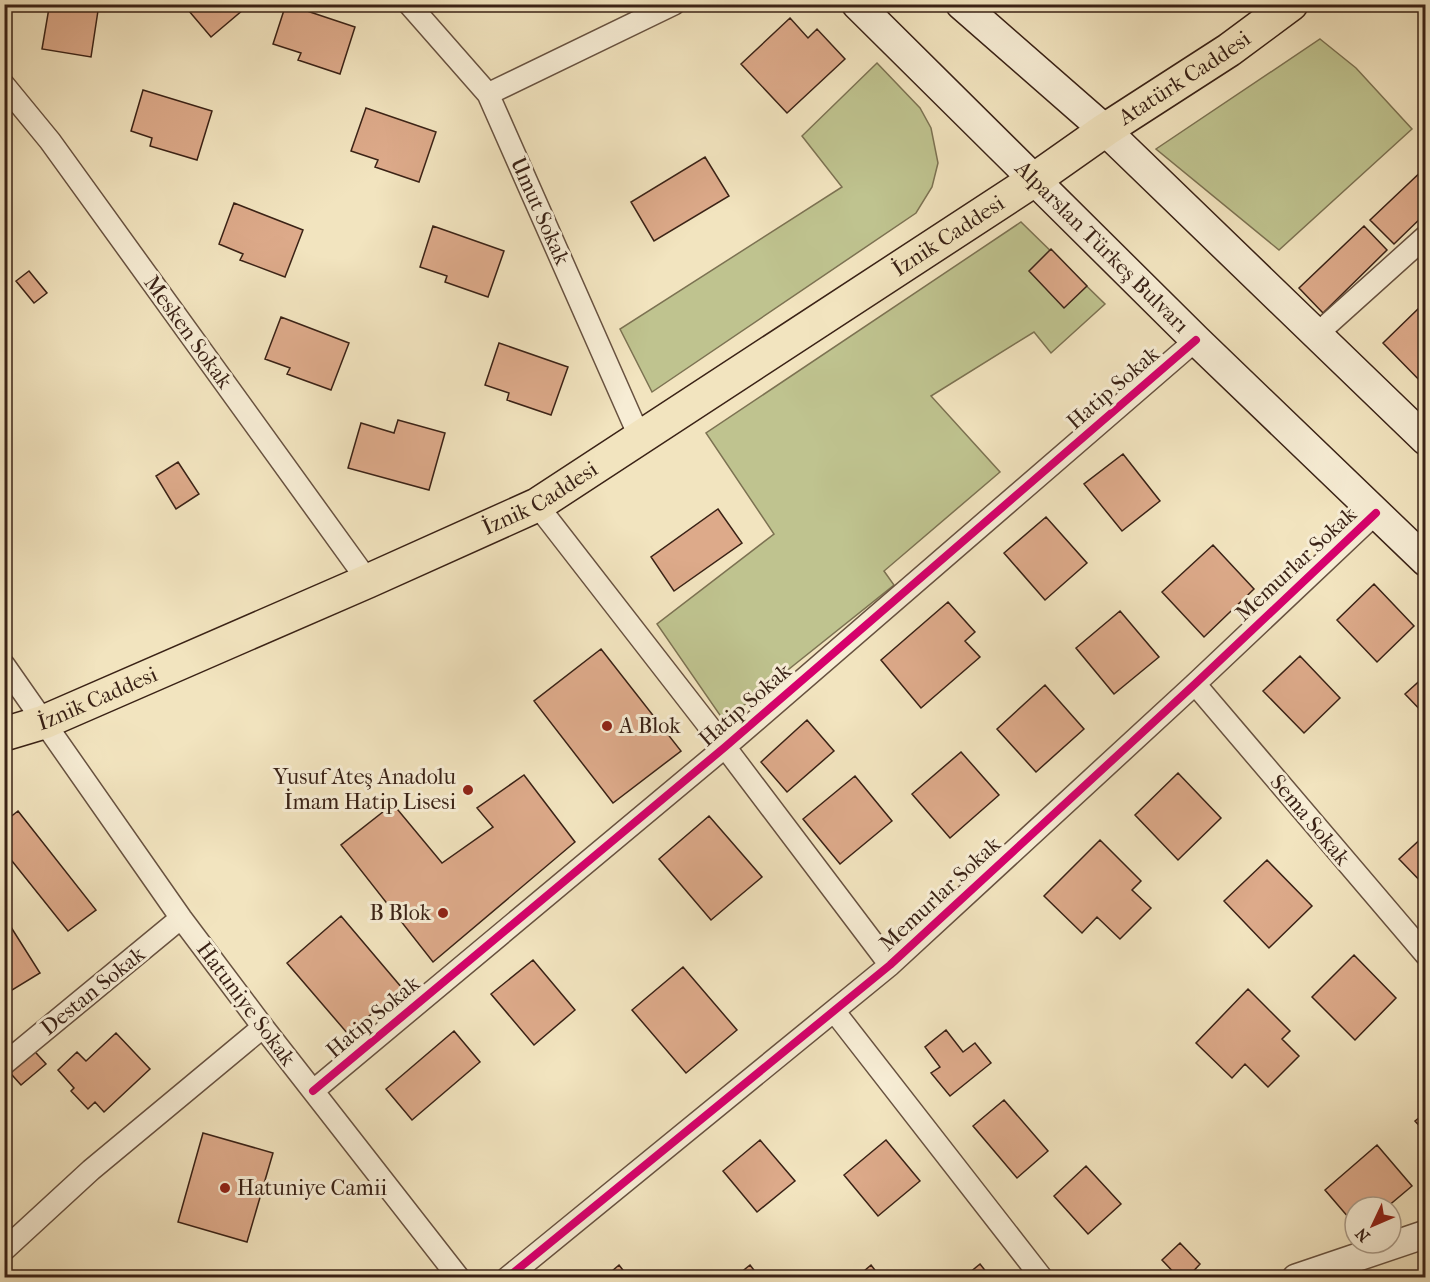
<svg xmlns="http://www.w3.org/2000/svg" width="1430" height="1282" font-family="'IM FELL French Canon',serif">
<rect width="100%" height="100%" fill="#f2e4bf"/>
<filter id="stains"><feTurbulence type="fractalNoise" baseFrequency=".00333" numOctaves="4"/><feColorMatrix values="0 0 0 0 .2 0 0 0 0 .09 0 0 0 0 .02 0 0 0 .5 -.17"/></filter>
<radialGradient id="worn" r=".72"><stop offset=".6" stop-color="#630" stop-opacity="0"/><stop offset="1" stop-color="#630" stop-opacity=".3"/></radialGradient>
<path fill="#bfc38f" stroke="#7c7252" stroke-width="1.5" d="M1320,39L1356,68L1412,129L1279,250L1156,149Z
M877,63L920,108L931,128L938,163L932,187L916,213L652,392L620,329L842,187L802,136Z
M1021,222L1105,304L1051,353L1034,332L931,396L1000,472L884,571L894,585L724,721L657,624L774,534L706,433Z"/>
<path fill="#ddaa8a" stroke="#3a2216" stroke-width="1.5" d="M38,4H99L91,57L42,49L49,8L37,7Z
M183,4H250L211,37Z
M286,4L355,27L340,74L298,60L301,53L273,44Z
M790,18L808,38L817,29L845,59L787,113L741,64Z
M143,90L212,111L197,160L150,146L152,138L131,131Z
M366,108L436,132L419,182L375,167L378,160L351,151Z
M705,157L729,196L654,241L631,202Z
M1426,167V213L1394,244L1370,220Z
M234,203L303,230L285,277L240,260L243,254L219,244Z
M433,226L504,251L488,297L445,282L447,276L420,267Z
M1364,226L1387,250L1323,313L1299,288Z
M1051,249L1087,286L1064,308L1029,271Z
M29,271L47,293L34,303L16,281Z
M1420,307L1426,312V387L1383,343Z
M281,317L349,343L331,390L287,374L290,368L265,359Z
M499,343L568,367L551,415L507,400L509,393L485,385Z
M398,420L445,433L429,490L348,468L361,423L394,433Z
M1123,454L1160,501L1122,531L1084,484Z
M178,462L199,494L176,509L156,476Z
M718,509L742,543L674,591L651,557Z
M1046,517L1087,563L1045,600L1004,553Z
M1213,545L1254,589L1204,637L1162,592Z
M1374,584L1414,626L1377,662L1337,620Z
M948,602L975,632L965,641L980,657L921,708L881,660Z
M1120,611L1159,657L1114,694L1076,648Z
M601,649L681,751L613,803L534,701Z
M1300,656L1340,698L1304,733L1263,691Z
M1426,675V716L1405,694Z
M1045,685L1084,729L1036,772L997,729Z
M807,720L834,751L787,792L761,762Z
M961,752L999,795L950,838L912,794Z
M1178,773L1221,818L1178,860L1135,815Z
M524,775L575,842L433,962L341,845L393,804L442,863L493,827L477,808Z
M855,776L892,821L840,864L803,819Z
M18,811L96,910L68,931L4,851V822Z
M709,816L762,877L711,920L659,859Z
M1426,834V887L1399,859Z
M1100,840L1141,881L1132,890L1151,908L1120,939L1097,917L1082,933L1044,896Z
M1267,860L1312,906L1269,948L1224,901Z
M341,916L402,988L348,1034L287,963Z
M9,924L40,973L4,995V927Z
M1354,955L1396,998L1355,1040L1312,997Z
M533,960L575,1010L534,1045L491,994Z
M683,967L737,1030L686,1073L632,1010Z
M1248,989L1290,1031L1282,1039L1299,1056L1268,1087L1245,1064L1232,1078L1196,1043Z
M946,1030L963,1052L975,1043L991,1063L950,1096L931,1073L940,1067L925,1047Z
M454,1031L480,1062L412,1120L386,1089Z
M116,1033L150,1069L104,1112L95,1102L88,1109L71,1091L74,1088L58,1070L77,1052L86,1061Z
M28,1044L46,1064L21,1085L4,1066Z
M1004,1100L1048,1151L1017,1178L973,1126Z
M1426,1112V1133L1415,1121Z
M203,1133L273,1153L247,1242L178,1222Z
M760,1140L795,1181L757,1212L723,1171Z
M886,1140L920,1181L878,1216L844,1175Z
M1377,1145L1412,1186L1387,1207H1355V1225L1325,1190Z
M1086,1166L1121,1204L1088,1234L1054,1196Z
M1180,1243L1200,1264L1187,1278H1179L1162,1260Z
M980,1264L991,1278H963Z
M619,1265L629,1278H604Z
M750,1265L760,1278H734Z
M871,1265L881,1278H856Z"/>
<g fill="none" stroke-linecap="round" stroke-linejoin="round">
<g stroke="#685240" stroke-width="24">
<path id="minor" d="M409,4L488,94L640,438
M4,85L50,141L368,581
M488,94L674,4
M1317,334L1426,236
M537,505L725,747L890,965
M4,665L181,918L263,1027L459,1278
M1195,684L1426,955
M834,1011L1042,1278
M4,1064L181,918
M313,1091L725,747L1196,340
M4,1250L91,1170L263,1027
M507,1278L890,965L1195,684L1376,513"/>
</g>
<g stroke="#685240" stroke-width="30">
<path id="tertiary" d="M1296,1278L1426,1234"/>
</g>
<g stroke="#3a2216" stroke-width="33">
<g id="secondary">
<path id="s1" d="M857,4L1196,340L1426,561"/>
<path d="M961,4L1105,130L1426,440"/>
</g>
</g>
<g stroke="#3a2216" stroke-width="36">
<g id="primary">
<path id="s2" d="M4,734L44,722L368,581L537,505L1034,180L1105,130L1229,50L1291,4"/>
</g>
</g>
<use href="#minor" stroke="#f7edd5" stroke-width="21"/>
<use href="#tertiary" stroke="#f7edd5" stroke-width="27"/>
<use href="#secondary" stroke="#f7edd5" stroke-width="30"/>
<use href="#primary" stroke="#f2e4bf" stroke-width="33"/>
<g stroke="#f7edd5" stroke-width="11">
<path id="cycleway" d="M313,1091L725,747L1196,340
M507,1278L890,965L1195,684L1376,513"/>
</g>
<use href="#cycleway" stroke="#d6006c" stroke-width="8"/>
</g>
<g fill="#8f2418" stroke="#f7edd5" stroke-width="2">
<circle cx="607" cy="726" r="6"/>
<circle cx="468" cy="790" r="6"/>
<circle cx="443" cy="913" r="6"/>
<circle cx="225" cy="1188" r="6"/>
</g>
<g text-anchor="middle" dominant-baseline="central" stroke-width="6" stroke-linejoin="round" paint-order="stroke">
<g font-size="22" fill="#3a2216" stroke="#f7edd5">
<text stroke="none"><textPath href="#s2" startOffset="1356">Atatürk Caddesi</textPath></text>
<text transform="translate(540 211) rotate(66)">Umut Sokak</text>
<text stroke="none"><textPath href="#s2" startOffset="1072">İznik Caddesi</textPath></text>
<text stroke="none"><textPath href="#s1" startOffset="345">Alparslan Türkeş Bulvarı</textPath></text>
<text transform="translate(188 332) rotate(54)">Mesken Sokak</text>
<text transform="translate(1113 388) rotate(-41)">Hatip Sokak</text>
<text stroke="none"><textPath href="#s2" startOffset="586">İznik Caddesi</textPath></text>
<text transform="translate(1296 564) rotate(-43)">Memurlar Sokak</text>
<text stroke="none"><textPath href="#s2" startOffset="100">İznik Caddesi</textPath></text>
<text transform="translate(745 705) rotate(-41)">Hatip Sokak</text>
<text transform="translate(1310 820) rotate(50)">Sema Sokak</text>
<text transform="translate(940 894) rotate(-43)">Memurlar Sokak</text>
<text transform="translate(93 991) rotate(-39)">Destan Sokak</text>
<text transform="translate(246 1004) rotate(53)">Hatuniye Sokak</text>
<text transform="translate(373 1017) rotate(-40)">Hatip Sokak</text>
</g>
<g font-size="22" fill="#3a2216" stroke="#f7edd5" text-anchor="start">
<text x="619" y="726">A Blok</text>
<text x="456" y="777" text-anchor="end">Yusuf Ateş Anadolu<tspan x="456" dy="25">İmam Hatip Lisesi</tspan></text>
<text x="431" y="913" text-anchor="end">B Blok</text>
<text x="237" y="1188">Hatuniye Camii</text>
</g>
</g>
<rect width="1430" height="1282" fill="none" stroke="#f2e4bf" stroke-width="24"/>
<rect x="6" y="6" width="1418" height="1270" fill="none" stroke="#3a2216" stroke-width="3"/>
<rect x="12" y="12" width="1406" height="1258" fill="none" stroke="#3a2216" stroke-width="1.5"/>
<g transform="translate(1373 1225) rotate(226)"><circle r="28" fill="#f7edd5" stroke="#ab9c89" stroke-width="1.5"/>
<path d="M0-4.5L10 22L0 15L-10 22Z" fill="#8f2418"/>
<text y="-9" font-size="16" font-weight="bold" text-anchor="middle" fill="#3a2216">N</text>
</g>
<rect width="100%" height="100%" filter="url(#stains)"/>
<rect width="100%" height="100%" fill="url(#worn)"/>
</svg>
